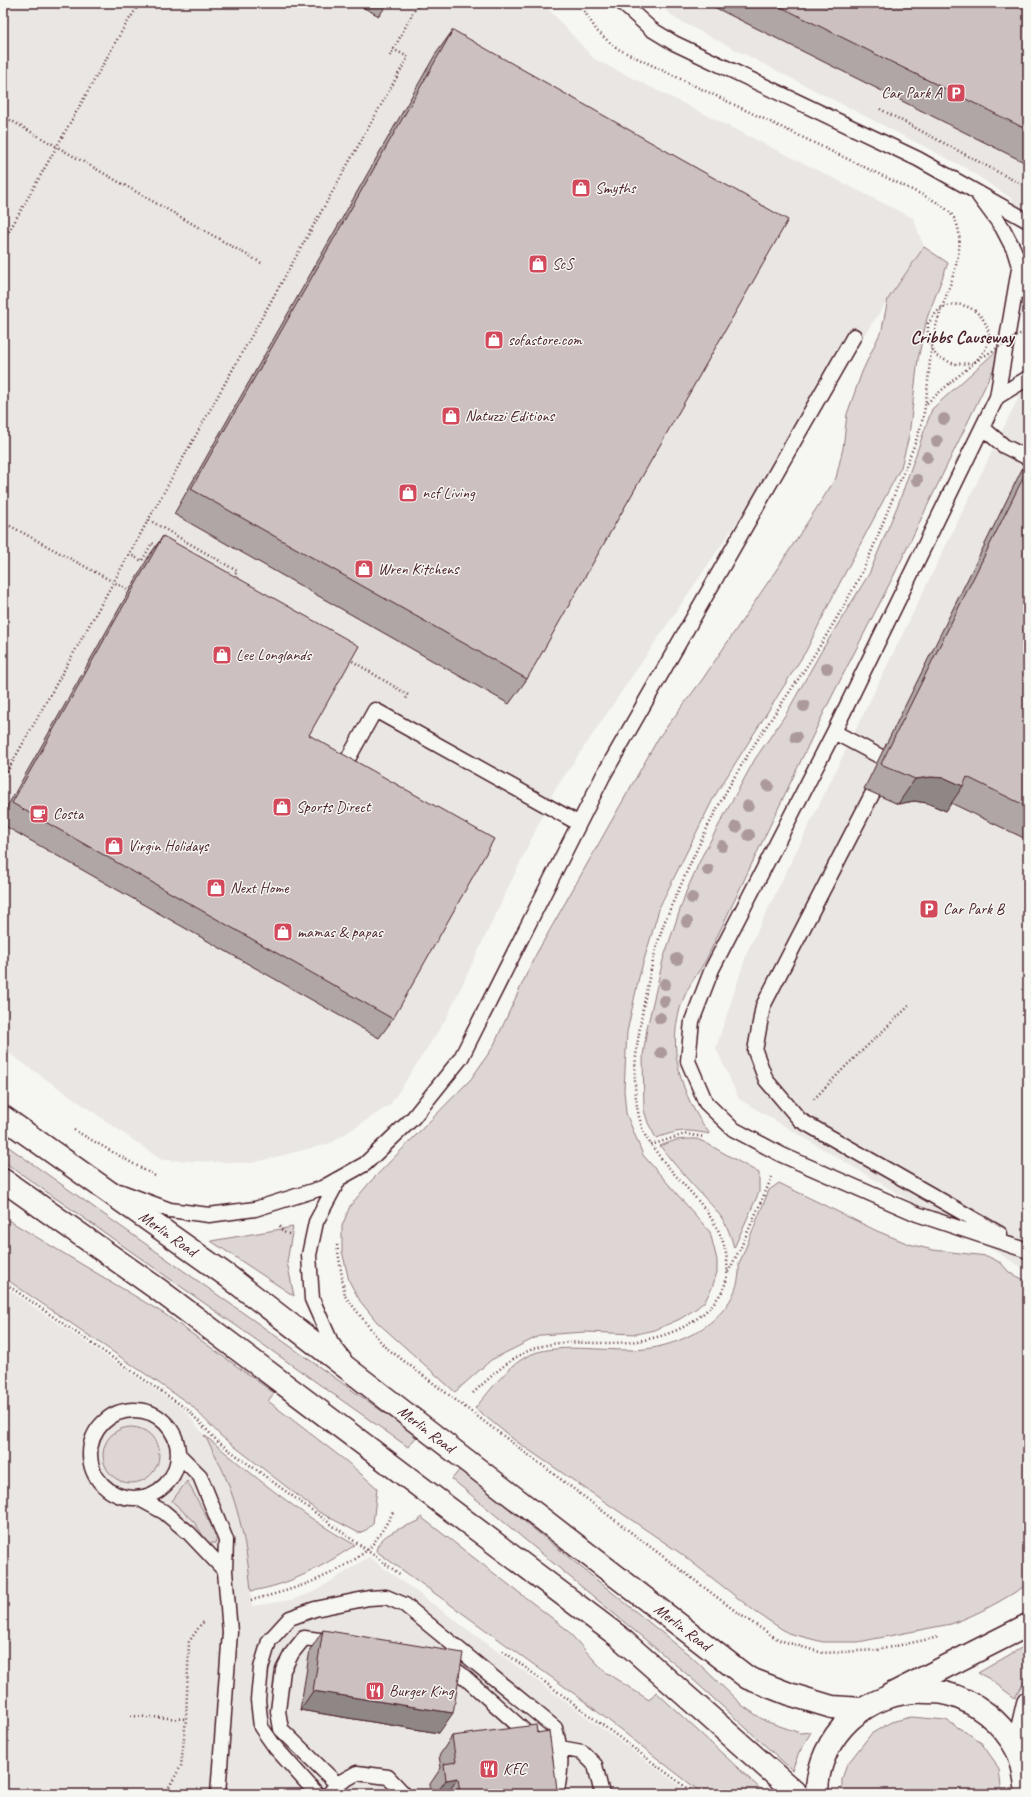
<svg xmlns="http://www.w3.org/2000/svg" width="1031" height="1797" font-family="Caveat,sans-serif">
<rect width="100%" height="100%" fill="#f6f6f2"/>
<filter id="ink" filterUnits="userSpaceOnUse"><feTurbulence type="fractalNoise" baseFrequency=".025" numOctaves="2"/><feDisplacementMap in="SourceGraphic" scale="8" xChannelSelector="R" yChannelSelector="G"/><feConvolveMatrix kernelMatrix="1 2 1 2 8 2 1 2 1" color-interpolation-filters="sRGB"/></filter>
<g filter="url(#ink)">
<path fill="#e9e6e3" d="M3,3H543L594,59L913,218L924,247L554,791L446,1019L390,1105L331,1143L252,1163L162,1160L3,1049Z
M658,3H1028V238L1011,198L966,168L676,19Z
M1028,378V1271L739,1099L716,1048L748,950Z
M3,1286L176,1404L187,1413L204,1435L218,1456L233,1492L247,1554L252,1606L292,1600L316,1591L369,1557L691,1794H3Z"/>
<path fill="#ddd6d5" stroke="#947a80" d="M924,247L948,263L927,318L918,359L909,436L901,467L835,592L806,651L714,797L660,906L639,977L627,1032L624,1090L626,1113L643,1155L710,1232L717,1260V1272L712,1288L705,1301L697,1308L680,1319L655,1330L637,1334L585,1332L541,1335L491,1360L455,1392L377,1322L360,1301L349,1281L342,1251V1226L350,1206L370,1182L471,1079L493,1047L534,958L659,737L702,680L783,560L836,478L843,448L847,414L862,372L882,329L888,299Z
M1004,344L992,372L894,575L826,708L706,960C698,973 688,986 683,1000C665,1045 681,1097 710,1134C683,1129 681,1130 656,1138L648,1123L644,1110L643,1056L647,1028L663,960L686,892L702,856L755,759L786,714L822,650L869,574L899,502L932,409Z
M687,1139H697L706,1143L759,1173V1192L734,1248C726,1215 713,1208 692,1184C681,1172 670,1159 660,1146L676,1140Z
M3,1143L417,1436L408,1447L3,1161Z
M779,1183L877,1231L909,1244L933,1250L987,1256L1001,1263L1009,1272L1028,1282V1584C1003,1600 979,1614 951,1624L858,1642H823L788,1633L757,1613L680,1553L517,1442L475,1408C492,1389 508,1364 532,1354C562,1342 612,1353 645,1349C689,1344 742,1313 739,1264L769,1190Z
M3,1217L163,1313L274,1393L268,1401L346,1461L377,1488L373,1524L366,1530L359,1533L319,1512L221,1436L191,1405L3,1277Z
M293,1227L287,1262L294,1296L211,1241Z
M103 1455a28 28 0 1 1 56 0a28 28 0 1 1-56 0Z
M204,1435C253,1475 300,1515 355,1545C322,1567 290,1585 251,1591C246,1535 234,1483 204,1435Z
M460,1469L693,1658L743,1706L765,1721L800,1733L811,1732L799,1753L792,1770L689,1676L452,1479Z
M187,1481L217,1536L215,1543H208L194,1522L172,1501Z
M421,1517L565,1628L605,1672L649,1700L656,1692L766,1794H703L576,1695L376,1551C378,1534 405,1527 419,1521Z
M1028,1644V1673L1015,1698L988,1678L978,1673Z
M911,1717L946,1720L980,1741L995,1762L999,1770L1002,1794H842V1780L846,1766L871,1734L891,1722Z"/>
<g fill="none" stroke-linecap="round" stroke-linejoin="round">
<g stroke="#4a1f2b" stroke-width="17">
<path id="service" d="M622,3L651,29L674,43L918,159L1028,221
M979,196L1002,227L1014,250L1028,295
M1019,269L997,397L834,732L712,969L692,1021L688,1061L706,1103L733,1129L782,1155L917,1214L1028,1251
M997,397L1028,378
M983,428L1004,446L1028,458
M834,732L883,758
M344,766L375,710L578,823
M881,777L763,1006L755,1051L766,1080L800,1120L1000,1234
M339,1179L316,1222L309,1255L312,1299L331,1342L344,1359
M119,1191L170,1210L209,1215L255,1209L322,1188L365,1164L413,1118L461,1058L603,776L854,336
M90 1454a44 44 0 1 1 88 0a44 44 0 1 1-88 0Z
M178,1454L200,1476L226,1540L225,1571L230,1632L218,1794
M138,1498L164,1512L189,1533L225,1571
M335,1642L304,1638L292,1653L283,1670L278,1711L281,1729L337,1784
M444,1662L461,1674L539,1744L582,1752L595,1765L602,1794
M317,1794L275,1747L261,1727L258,1700L261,1668L269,1641L290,1618L315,1609L369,1598L386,1597L405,1605L555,1728C562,1752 562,1770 556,1794
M329,1794L337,1784L357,1773L388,1777L404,1794"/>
</g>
<g stroke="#4a1f2b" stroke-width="25">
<path id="minor" d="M890,1695L1028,1625
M1017,1750L1028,1703"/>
</g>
<g stroke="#4a1f2b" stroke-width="25">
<g id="tertiary">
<path id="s1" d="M3,1117L229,1277L748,1678L789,1694L832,1707L862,1709"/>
<path d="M3,1180L159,1290L618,1636L797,1794"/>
<path d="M817,1794C817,1735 868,1689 926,1692C932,1692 939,1692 944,1693C975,1700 1002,1722 1017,1750C1024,1763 1025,1779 1027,1794"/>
</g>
</g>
<path stroke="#4a1f2b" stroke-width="2.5" stroke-dasharray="1 3" stroke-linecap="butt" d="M390,56L415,9L421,3
M880,109L1028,188
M3,116L263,264
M3,242L123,29L140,3
M927,403L950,383
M149,520L237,571L233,579
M3,522L130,591
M129,554L142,561L152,543L159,547
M349,659L408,695L406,699
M3,779L408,57L393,49
M3,1084L9,1089
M814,1099L846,1066L909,1006
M74,1130L155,1176
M651,1145L685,1134L705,1137
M280,1226L283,1232L289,1234
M337,1245L345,1296L384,1346L742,1616L779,1640L823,1653L877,1650L939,1637
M728,1272L741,1247L772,1177
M3,1282L188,1410L218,1442L401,1575
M473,1393C495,1373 516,1351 547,1345C564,1341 582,1343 599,1343C643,1344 692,1335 719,1296C727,1285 728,1274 727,1261C723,1215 680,1186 655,1150C649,1142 643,1134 641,1124C631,1090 635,1055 641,1021C646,989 653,957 663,926C669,910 677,894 684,878C702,837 722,796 746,758C768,722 793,688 816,652C833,625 850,596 864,568C875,545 883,521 893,498C902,475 912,453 920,429C930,395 927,360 936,326C944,296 971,246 954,218C948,209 940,204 931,199L616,48L597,31L579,3
M251,1600C290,1591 334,1577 366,1551C376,1543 387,1522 394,1511
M503,1651L695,1794
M131,1716L186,1719
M165,1794L181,1766L186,1719L189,1642L201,1624L205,1621"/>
<use href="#service" stroke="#f6f6f2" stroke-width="14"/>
<use href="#minor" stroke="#f6f6f2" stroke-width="22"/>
<use href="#tertiary" stroke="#f6f6f2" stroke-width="22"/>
<path stroke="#4a1f2b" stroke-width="2.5" stroke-dasharray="1 3" stroke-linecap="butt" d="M950,383C962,372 983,359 988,343C994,318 963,294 940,309C936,312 932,319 928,323V340L936,356L954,364L973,363L1028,329"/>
</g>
<g fill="#ac999c">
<circle cx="944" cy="419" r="6"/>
<circle cx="937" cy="441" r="6"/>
<circle cx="927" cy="457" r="6"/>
<circle cx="917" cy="480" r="6"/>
<circle cx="827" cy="668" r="6"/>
<circle cx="804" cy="706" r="6"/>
<circle cx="796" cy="737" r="6"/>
<circle cx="768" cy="786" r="6"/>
<circle cx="748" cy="806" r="6"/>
<circle cx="736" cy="827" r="6"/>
<circle cx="749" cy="835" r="6"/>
<circle cx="722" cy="846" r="6"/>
<circle cx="708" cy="870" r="6"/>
<circle cx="692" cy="898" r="6"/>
<circle cx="687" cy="922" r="6"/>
<circle cx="677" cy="959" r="6"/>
<circle cx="665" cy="984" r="6"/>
<circle cx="664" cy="1001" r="6"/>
<circle cx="660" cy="1018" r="6"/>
<circle cx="661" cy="1053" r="6"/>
</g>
<path fill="#afa6a5" stroke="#4a1f2b" d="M355,3H388L379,16Z
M706,3H1028V164Z
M453,30L527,679L509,704L174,514L435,55Z
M1028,457V840L951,803L946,811L927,803L914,801L898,804L864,789Z
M163,536L309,735L393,1019L379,1038L3,825V814L149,556Z
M323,1630L439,1733L300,1710L310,1650Z
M537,1733L554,1794H431L430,1784L441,1768L439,1756L452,1736Z"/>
<path fill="#8f8786" stroke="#4a1f2b" d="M931,777L945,778L963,786L946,811L927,803L914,801L898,804L915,779Z
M313,1691L453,1713L439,1733L300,1710Z
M458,1778L447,1794H436L446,1780Z
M557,1789L554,1794H519Z"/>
<path fill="#ccc1c0" stroke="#4a1f2b" d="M773,3H1028V130Z
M453,30L788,220L527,679L191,489Z
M1028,468V807L967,777L963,786L945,778L931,777L915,779L881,764Z
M163,536L359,646L309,735L494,839L393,1019L12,803Z
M323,1630L463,1653L453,1713L313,1691Z
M536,1725L537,1733L549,1731L557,1789L519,1794H460L458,1778L446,1780L444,1764L456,1762L452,1736Z"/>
</g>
<defs>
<g id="parking-square" transform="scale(1)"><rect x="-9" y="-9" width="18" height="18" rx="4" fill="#d1495b" stroke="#f6f6f2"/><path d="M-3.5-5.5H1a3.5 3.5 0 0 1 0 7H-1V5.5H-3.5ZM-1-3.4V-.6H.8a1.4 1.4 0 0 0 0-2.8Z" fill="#fff"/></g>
<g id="shop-square" transform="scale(1)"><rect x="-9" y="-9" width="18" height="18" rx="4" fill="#d1495b" stroke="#f6f6f2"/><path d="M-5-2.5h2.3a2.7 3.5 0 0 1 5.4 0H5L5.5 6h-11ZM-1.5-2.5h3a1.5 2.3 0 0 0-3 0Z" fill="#fff"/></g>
<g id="cafe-square" transform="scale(1)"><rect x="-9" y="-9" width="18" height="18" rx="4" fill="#d1495b" stroke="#f6f6f2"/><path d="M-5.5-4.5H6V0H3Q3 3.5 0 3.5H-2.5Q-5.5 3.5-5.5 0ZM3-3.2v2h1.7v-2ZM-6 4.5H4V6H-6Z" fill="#fff"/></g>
<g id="restaurant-square" transform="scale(1)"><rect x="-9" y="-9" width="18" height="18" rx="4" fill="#d1495b" stroke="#f6f6f2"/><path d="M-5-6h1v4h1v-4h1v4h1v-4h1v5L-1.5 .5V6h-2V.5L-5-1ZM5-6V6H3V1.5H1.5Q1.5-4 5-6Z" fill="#fff"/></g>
</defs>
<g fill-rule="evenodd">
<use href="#parking-square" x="956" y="93"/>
<use href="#shop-square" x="581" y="188"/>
<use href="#shop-square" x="538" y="264"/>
<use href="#shop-square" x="494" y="340"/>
<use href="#shop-square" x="451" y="416"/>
<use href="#shop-square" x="408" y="493"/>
<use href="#shop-square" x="364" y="569"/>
<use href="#shop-square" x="222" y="655"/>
<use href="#shop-square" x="282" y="807"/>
<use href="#cafe-square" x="39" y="814"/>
<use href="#shop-square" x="114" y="846"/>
<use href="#shop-square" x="216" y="888"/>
<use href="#parking-square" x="929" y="909"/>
<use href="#shop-square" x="283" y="932"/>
<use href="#restaurant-square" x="375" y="1691"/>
<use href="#restaurant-square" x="489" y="1769"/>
</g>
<g text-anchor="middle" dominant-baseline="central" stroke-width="3" stroke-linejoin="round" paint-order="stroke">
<g font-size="16" fill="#4a1f2b" stroke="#f6f6f2" text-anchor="start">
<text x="942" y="93" text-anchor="end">Car Park A</text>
<text x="595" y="188">Smyths</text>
<text x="552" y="264">ScS</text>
<text x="508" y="340">sofastore.com</text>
<text x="465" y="416">Natuzzi Editions</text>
<text x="422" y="493">ncf Living</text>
<text x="378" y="569">Wren Kitchens</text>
<text x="236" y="655">Lee Longlands</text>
<text x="296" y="807">Sports Direct</text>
<text x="53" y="814">Costa</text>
<text x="128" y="846">Virgin Holidays</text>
<text x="230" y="888">Next Home</text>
<text x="943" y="909">Car Park B</text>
<text x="297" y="932">mamas &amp; papas</text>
<text x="389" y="1691">Burger King</text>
<text x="503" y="1769">KFC</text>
</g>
<g font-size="16" fill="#4a1f2b" stroke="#f6f6f2">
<text stroke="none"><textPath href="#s1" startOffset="202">Merlin Road</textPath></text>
<text stroke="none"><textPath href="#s1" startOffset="526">Merlin Road</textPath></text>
<text stroke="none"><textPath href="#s1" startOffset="850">Merlin Road</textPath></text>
</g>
<g font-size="18" font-weight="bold" fill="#4a1f2b" stroke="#f6f6f2">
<text x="962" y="337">Cribbs Causeway</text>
</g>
</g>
<rect width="1031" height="1797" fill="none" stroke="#f6f6f2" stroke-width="16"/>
<rect x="8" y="8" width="1015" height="1781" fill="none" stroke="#4a1f2b" stroke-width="1.5" filter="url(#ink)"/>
</svg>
